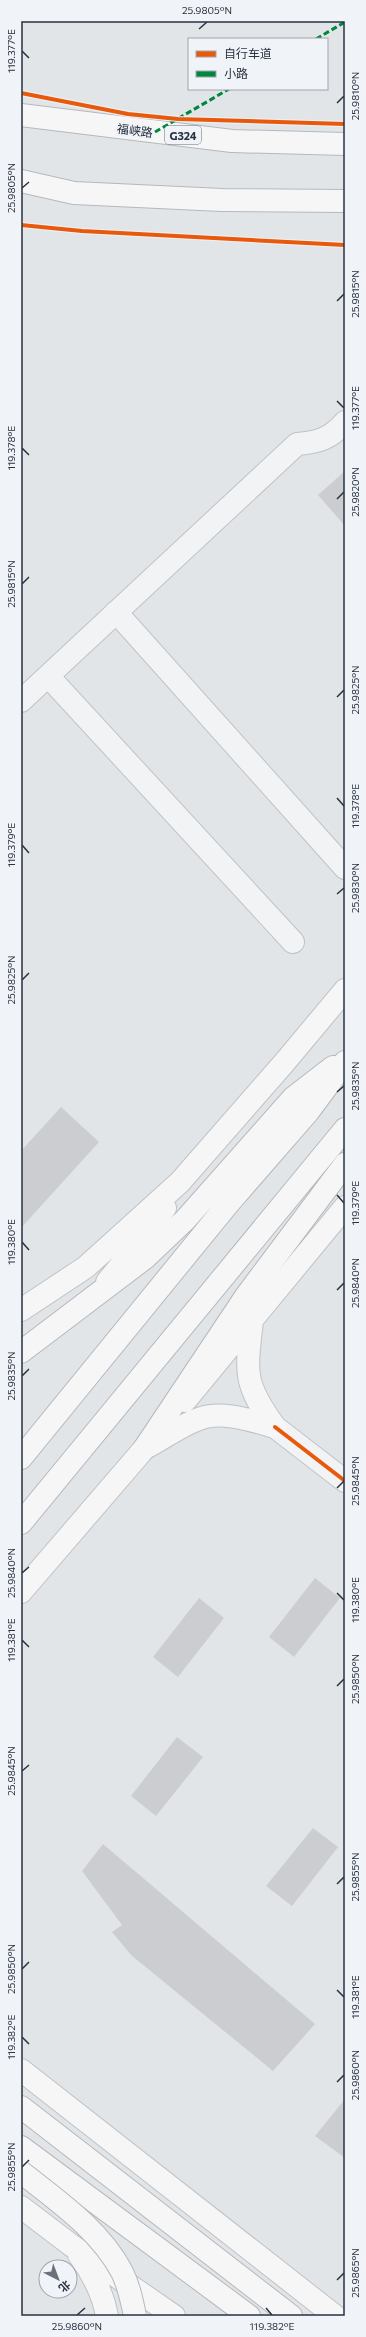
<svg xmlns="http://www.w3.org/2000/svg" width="366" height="2337" font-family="Commissioner,'Noto Sans SC',sans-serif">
<rect width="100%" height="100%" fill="#e2e5e8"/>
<path fill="#cbcdd0" d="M345,471V526L318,495Z
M61,1107L99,1142L21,1228V1151Z
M315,1578L340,1598L294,1657L269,1637Z
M199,1598L224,1618L178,1677L153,1657Z
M177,1737L203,1757L156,1816L131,1796Z
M313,1828L338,1847L292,1906L266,1886Z
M103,1844L315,2024L273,2071L131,1955L112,1932L122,1925L82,1871Z
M345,2099V2158L315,2136Z"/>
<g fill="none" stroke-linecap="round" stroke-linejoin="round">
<g stroke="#c0c3c6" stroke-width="24">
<path id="minor" d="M116,612L345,868
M48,676L293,942
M21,701L297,444C319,442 330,439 345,422
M275,1427L345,1481"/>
</g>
<g stroke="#bfc2c5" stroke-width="24">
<path id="major" d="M107,1282L140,1242L165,1208
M21,1310L86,1267L180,1182L284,1063L345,990
M252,1321C246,1373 243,1383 275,1427
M185,1401L345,1207
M145,1448C163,1439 181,1425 199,1419C222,1410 253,1421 275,1427
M21,1592L156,1435
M21,2070L335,2316
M21,2207L71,2245L174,2316
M79,2255C93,2274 103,2293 107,2316"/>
</g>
<g stroke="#b5b8bc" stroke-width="24">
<path id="highway" d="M21,115L232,141L345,144
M21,181L74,193L222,200L345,201
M21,1352L145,1258L185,1220L293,1098L333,1067
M144,1449L246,1296L345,1164
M21,1458L228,1204L308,1112L345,1062
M21,1523L345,1129
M21,2107L291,2316
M21,2147L249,2316"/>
</g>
<use href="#minor" stroke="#f2f3f4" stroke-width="22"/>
<use href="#major" stroke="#f6f6f7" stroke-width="22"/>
<use href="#highway" stroke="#f6f6f7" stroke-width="22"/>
<g stroke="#b5b8bc" stroke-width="24" stroke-linecap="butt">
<path id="highway-bridge" d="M21,2172C58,2201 100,2230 122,2272C129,2286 132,2301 135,2316"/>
</g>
<use href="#highway-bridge" stroke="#f6f6f7" stroke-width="22"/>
<path stroke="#00873e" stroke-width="3" stroke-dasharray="6 3" stroke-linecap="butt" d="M316,39L345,22
M155,132L229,89"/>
<g stroke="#f0f3f7" stroke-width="6">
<path id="cycleway" d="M21,93L128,114L178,119L345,124
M21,225L82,231L345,245
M275,1427L345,1481"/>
</g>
<use href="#cycleway" stroke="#e8590c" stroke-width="4"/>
</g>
<path fill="none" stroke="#293241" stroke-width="1.5" d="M199,29L207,22M22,51L29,58M337,103L344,96M22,188L29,182M337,301L344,294M337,401L344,408M22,448L29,455M337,499L344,492M22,584L29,577M337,697L344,690M337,798L344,806M22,845L29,853M337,894L344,888M22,980L29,973M337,1092L344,1086M337,1195L344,1203M22,1242L29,1250M337,1290L344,1283M22,1376L29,1369M337,1488L344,1481M22,1573L29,1567M337,1593L344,1600M22,1640L29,1647M337,1686L344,1679M22,1771L29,1765M337,1884L344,1877M22,1969L29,1962M337,1990L344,1997M22,2037L29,2044M337,2082L344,2075M22,2167L29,2160M337,2280L344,2273M266,2308L272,2315M77,2315L85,2308"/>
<g text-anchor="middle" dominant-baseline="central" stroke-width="4" stroke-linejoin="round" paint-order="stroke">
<rect fill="#f0f3f7" stroke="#656c78" stroke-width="1" x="165" y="126" width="36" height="18" rx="3"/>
<g font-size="11" font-weight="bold" fill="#293241">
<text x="183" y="135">G324</text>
</g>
<g font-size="12" fill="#293241" stroke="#f0f3f7">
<text transform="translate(135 130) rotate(7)">福峡路</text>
</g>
</g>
<rect width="366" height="2337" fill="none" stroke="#f0f3f7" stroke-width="44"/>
<rect x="188" y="38" width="140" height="52" fill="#f0f3f7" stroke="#a0a6ae"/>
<rect x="196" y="51" width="20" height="6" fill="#e8590c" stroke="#a0a6ae"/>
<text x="224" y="58" font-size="12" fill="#293241">自行车道</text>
<rect x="196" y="71" width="20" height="6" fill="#00873e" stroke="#a0a6ae"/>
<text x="224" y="78" font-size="12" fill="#293241">小路</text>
<g transform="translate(58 2279) rotate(138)"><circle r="19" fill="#f0f3f7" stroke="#a0a6ae"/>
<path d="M0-3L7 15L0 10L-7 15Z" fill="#6a717b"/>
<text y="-6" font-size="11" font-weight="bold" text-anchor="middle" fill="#293241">北</text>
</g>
<rect x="22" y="22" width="322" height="2293" fill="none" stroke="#293241" stroke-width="1.5"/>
<g font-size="10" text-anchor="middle" fill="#293241">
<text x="207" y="14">25.9805°N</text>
<text transform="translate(11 51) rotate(-90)" y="4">119.377°E</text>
<text transform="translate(355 96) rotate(-90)" y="4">25.9810°N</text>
<text transform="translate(11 188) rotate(-90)" y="4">25.9805°N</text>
<text transform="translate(355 294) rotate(-90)" y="4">25.9815°N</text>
<text transform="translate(355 408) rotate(-90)" y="4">119.377°E</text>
<text transform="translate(11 448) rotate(-90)" y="4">119.378°E</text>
<text transform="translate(355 492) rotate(-90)" y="4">25.9820°N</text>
<text transform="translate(11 584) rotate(-90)" y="4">25.9815°N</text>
<text transform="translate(355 690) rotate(-90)" y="4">25.9825°N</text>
<text transform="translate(355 806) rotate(-90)" y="4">119.378°E</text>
<text transform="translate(11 845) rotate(-90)" y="4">119.379°E</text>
<text transform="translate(355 888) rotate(-90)" y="4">25.9830°N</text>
<text transform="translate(11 980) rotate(-90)" y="4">25.9825°N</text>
<text transform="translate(355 1086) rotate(-90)" y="4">25.9835°N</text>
<text transform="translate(355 1203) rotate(-90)" y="4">119.379°E</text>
<text transform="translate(11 1242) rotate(-90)" y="4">119.380°E</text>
<text transform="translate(355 1283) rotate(-90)" y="4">25.9840°N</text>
<text transform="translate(11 1376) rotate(-90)" y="4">25.9835°N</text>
<text transform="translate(355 1481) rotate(-90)" y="4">25.9845°N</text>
<text transform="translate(11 1573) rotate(-90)" y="4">25.9840°N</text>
<text transform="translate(355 1600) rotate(-90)" y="4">119.380°E</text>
<text transform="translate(11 1640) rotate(-90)" y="4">119.381°E</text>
<text transform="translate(355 1679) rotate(-90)" y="4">25.9850°N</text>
<text transform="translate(11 1771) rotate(-90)" y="4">25.9845°N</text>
<text transform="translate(355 1877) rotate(-90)" y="4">25.9855°N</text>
<text transform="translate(11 1969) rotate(-90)" y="4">25.9850°N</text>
<text transform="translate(355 1997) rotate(-90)" y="4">119.381°E</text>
<text transform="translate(11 2037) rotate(-90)" y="4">119.382°E</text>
<text transform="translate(355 2075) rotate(-90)" y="4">25.9860°N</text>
<text transform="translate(11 2167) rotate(-90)" y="4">25.9855°N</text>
<text transform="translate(355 2273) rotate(-90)" y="4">25.9865°N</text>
<text x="77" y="2330">25.9860°N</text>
<text x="272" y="2330">119.382°E</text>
</g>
</svg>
